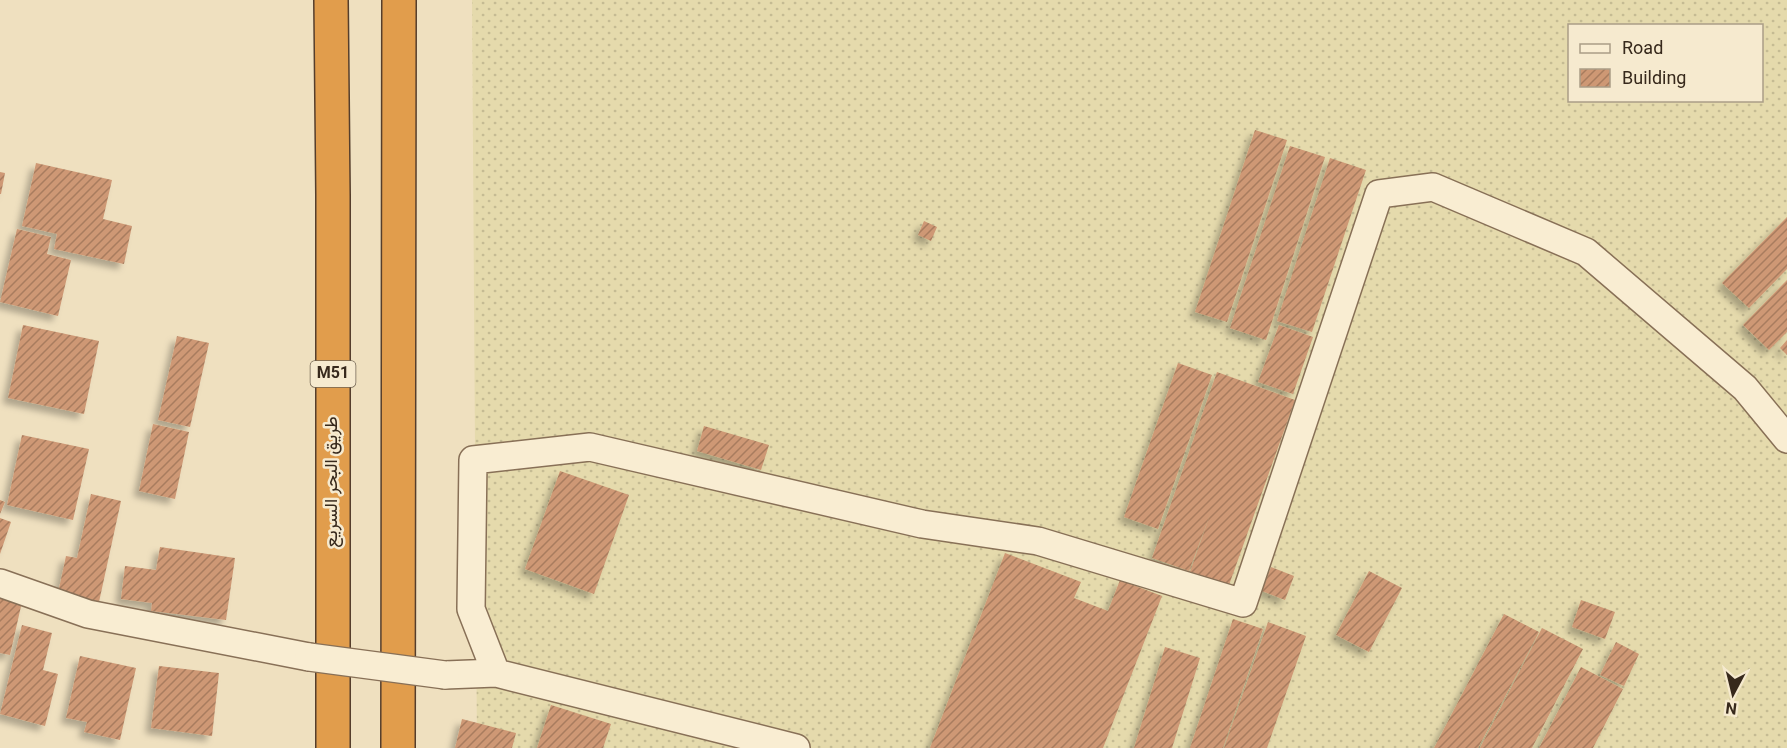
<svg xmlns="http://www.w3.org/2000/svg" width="1787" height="748" font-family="Georgia,Vazirmatn,serif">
<defs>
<pattern id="farmland-dots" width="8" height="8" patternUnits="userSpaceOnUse" patternTransform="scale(1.5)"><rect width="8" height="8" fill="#e5daac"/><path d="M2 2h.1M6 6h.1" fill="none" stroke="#c5bb93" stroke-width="1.8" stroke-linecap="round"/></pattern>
<pattern id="building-hatch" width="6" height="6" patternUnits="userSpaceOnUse" patternTransform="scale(1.5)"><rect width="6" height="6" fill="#ce9874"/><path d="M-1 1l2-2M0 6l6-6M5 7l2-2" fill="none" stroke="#a87c5e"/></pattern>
<filter id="shadow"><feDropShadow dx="-5.5" dy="5.5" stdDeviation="3" flood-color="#0004"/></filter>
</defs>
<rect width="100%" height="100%" fill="#efe0bf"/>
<path fill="url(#farmland-dots)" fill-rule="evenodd" d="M472,0H1787V748H477ZM1570,26H1762V100H1570Z"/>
<path fill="url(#building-hatch)" filter="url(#shadow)" d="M1255,130L1287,140L1227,322L1195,312Z
M1290,146L1325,157L1266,340L1230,328Z
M1330,158L1366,170L1312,332L1277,321Z
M36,163L112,180L103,219L132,226L124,264L54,249L57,234L22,226Z
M0,172L5,173L1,194H0Z
M1787,217V269L1749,308L1722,283Z
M924,221L937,227L931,241L918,235Z
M17,229L51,237L47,254L71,260L58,316L0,302Z
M1787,280V332L1769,350L1743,325Z
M23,325L99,341L84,414L8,398Z
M1279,325L1313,337L1293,394L1258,382Z
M177,336L209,343L190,427L158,420Z
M1787,340V355L1780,348Z
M1178,363L1212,375L1158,529L1124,517Z
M1217,372L1295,400L1229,585L1190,572L1211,512L1189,571L1152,558Z
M153,424L189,432L175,499L139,491Z
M704,426L769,445L761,470L697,451Z
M22,435L89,449L73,520L7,505Z
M560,471L629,495L594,594L525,569Z
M91,494L121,501L99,602L58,593L66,556L77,558Z
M0,500L5,502L0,514Z
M0,518L11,522L0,554Z
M160,547L235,558L226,620L151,611L152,603L121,599L125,566L156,570Z
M1005,553L1081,582L1074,598L1108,611L1120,580L1162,596L1103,748H930Z
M1271,567L1294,576L1285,600L1262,591Z
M1369,571L1402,588L1369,652L1336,635Z
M0,588L24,593L10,655L0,653Z
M1581,600L1615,612L1605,639L1572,627Z
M1504,614L1539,632L1478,748H1434Z
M1233,619L1263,629L1223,748H1190Z
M1268,622L1306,636L1267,748H1224Z
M22,625L52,633L43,670L58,674L45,726L0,714Z
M1542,628L1583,649L1532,748H1480Z
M1616,642L1639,654L1624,686L1600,675Z
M1165,647L1200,658L1172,748H1134Z
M80,656L136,668L120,740L84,732L87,722L66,718Z
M159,666L219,673L212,736L151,728Z
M1581,667L1623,689L1593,748H1539Z
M551,705L611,724L603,748H537Z
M462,719L516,733L512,748H455Z"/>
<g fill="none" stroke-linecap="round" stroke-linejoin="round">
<g stroke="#887057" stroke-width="30">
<path id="street" d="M0,583L88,614L309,657
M496,673L471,609L473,460L590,447L922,524L1038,541L1243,603L1379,194L1433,187L1586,252L1745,388L1787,439
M445,675L496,673L796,748"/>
</g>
<g stroke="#553e2c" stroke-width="36">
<path id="highway" d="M331,0L333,195V748
M398,748L399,0"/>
</g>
<use href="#street" stroke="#f9edd2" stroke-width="27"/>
<use href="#highway" stroke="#e19d4c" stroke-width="33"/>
<g stroke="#887057" stroke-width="30" stroke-linecap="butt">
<path id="street-bridge" d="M309,657L445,675"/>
</g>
<use href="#street-bridge" stroke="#f9edd2" stroke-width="27"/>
</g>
<g text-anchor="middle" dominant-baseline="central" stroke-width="5" stroke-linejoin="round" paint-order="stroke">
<rect fill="#f6eacf" stroke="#706352" stroke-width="1.5" x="310.5" y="361" width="45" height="26" rx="4.5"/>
<g font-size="16" font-weight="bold" fill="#37291c">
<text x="333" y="374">M51</text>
</g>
<g font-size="18" fill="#37291c" stroke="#f6eacf">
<text transform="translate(333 482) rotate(-90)">طريق البحر السريع</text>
</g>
</g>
<rect x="1568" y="24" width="195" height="78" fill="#f6eacf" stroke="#aa9d87" stroke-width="1.5"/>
<rect x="1580" y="44" width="30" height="9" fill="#f9edd2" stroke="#aa9d87" stroke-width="1.5"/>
<text x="1622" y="54" font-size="18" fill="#37291c">Road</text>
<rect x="1580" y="69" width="30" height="18" fill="url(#building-hatch)" stroke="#aa9d87" stroke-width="1.5"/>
<text x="1622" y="84" font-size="18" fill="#37291c">Building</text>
<g transform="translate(1733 694) rotate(187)" stroke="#f6eacf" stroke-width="4.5" paint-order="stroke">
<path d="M0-4.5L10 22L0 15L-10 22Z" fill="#37291c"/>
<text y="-9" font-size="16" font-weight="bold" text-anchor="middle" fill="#37291c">N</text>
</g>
</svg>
